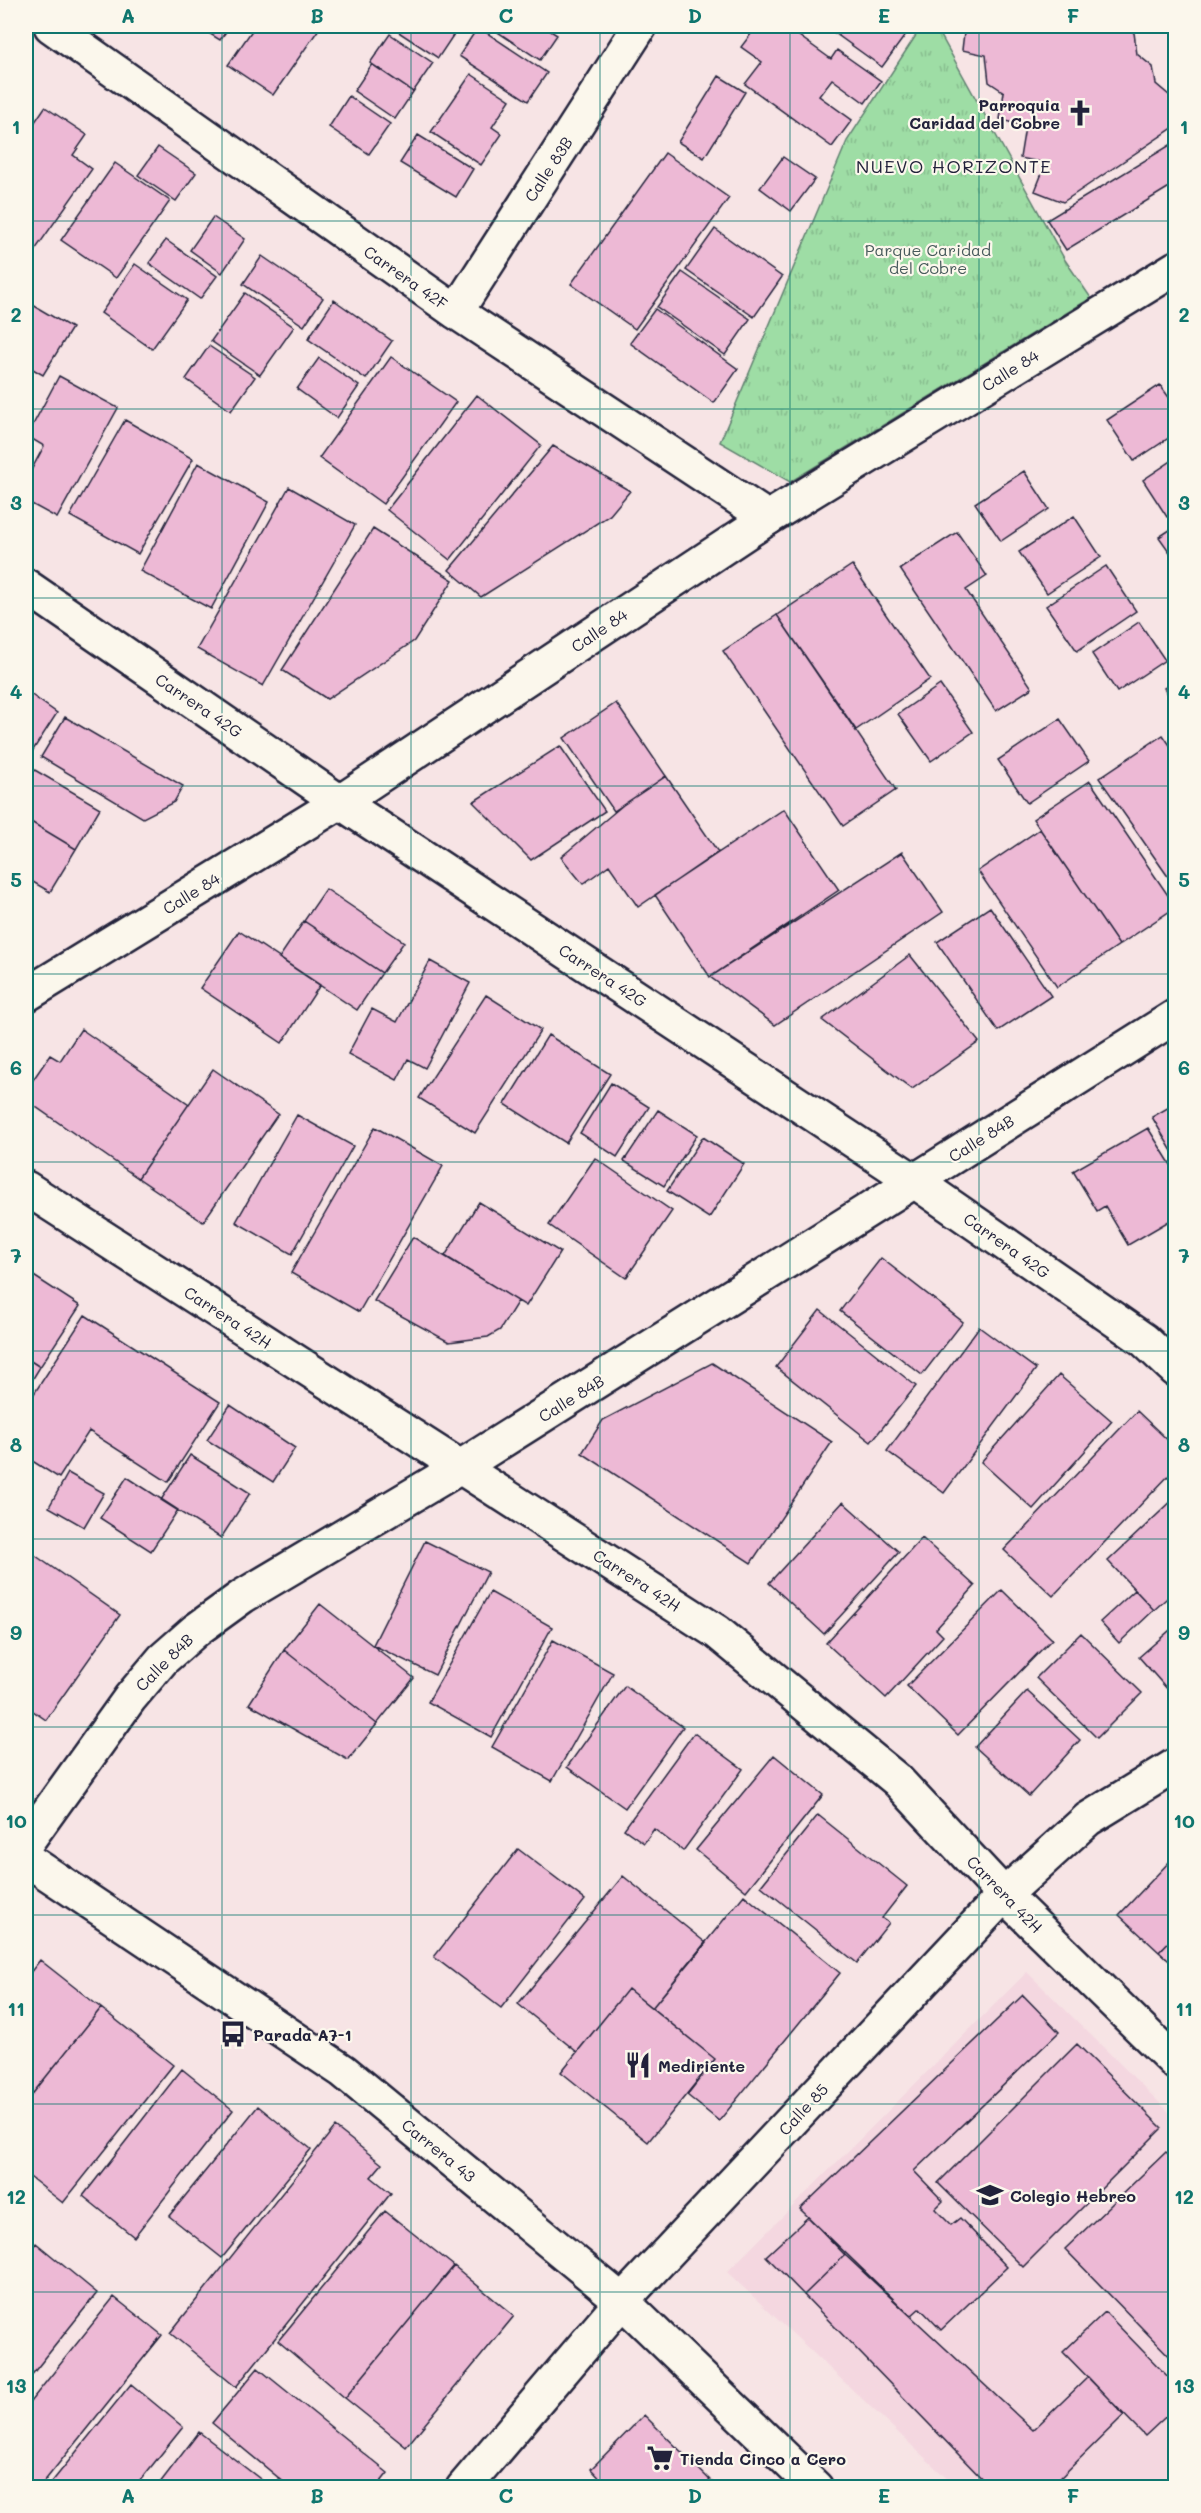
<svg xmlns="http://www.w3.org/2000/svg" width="1201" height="2513" font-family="Mali,sans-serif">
<defs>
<pattern id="park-tufts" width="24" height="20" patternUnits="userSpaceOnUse" patternTransform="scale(1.5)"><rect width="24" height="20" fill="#9edda5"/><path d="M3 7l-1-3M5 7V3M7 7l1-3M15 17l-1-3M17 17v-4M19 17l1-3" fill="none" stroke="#88bd8f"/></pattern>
</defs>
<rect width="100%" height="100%" fill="#f7e4e5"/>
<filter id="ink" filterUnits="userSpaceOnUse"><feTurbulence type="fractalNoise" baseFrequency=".0167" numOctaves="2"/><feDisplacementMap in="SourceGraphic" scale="12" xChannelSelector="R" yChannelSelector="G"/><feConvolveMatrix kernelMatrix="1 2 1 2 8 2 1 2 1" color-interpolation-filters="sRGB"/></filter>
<g filter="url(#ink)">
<path fill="#f4d7e0" d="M1027,1972L1175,2118V2487H956L727,2272Z"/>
<path fill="url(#park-tufts)" stroke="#608070" stroke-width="1.5" d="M922,26H931L940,34L1065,260L1091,298L790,482L720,442L847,141Z"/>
<path fill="#edb9d5" stroke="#22223b" stroke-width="1.5" d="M197,26H230L220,40Z
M255,26H321L273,95L228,65Z
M396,26H448L456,31L438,58L394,29Z
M496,26H543L557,35L540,60L493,29Z
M757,26H785L831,59L837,50L881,81L865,103L832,79L819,96L852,120L832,147L745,84L762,62L741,47Z
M825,26H912L882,67Z
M976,26H1125L1134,33L1137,54L1153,67L1156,84L1176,101L1174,127L1063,202L1035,191L1046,163L1020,158L1025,127L1000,119L1004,92L989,82L986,55L962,50L964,33Z
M478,27L547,73L528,101L459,56Z
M390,34L433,63L413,92L370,63Z
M372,64L413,92L395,119L354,91Z
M471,74L510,100L492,127L502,134L481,165L431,132Z
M719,76L745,92L704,158L678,142Z
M349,96L390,124L369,154L329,127Z
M45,107L87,135L73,155L92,169L33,253L26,247V135Z
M418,135L473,169L456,197L400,163Z
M1175,142L1176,183L1066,250L1047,220Z
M158,147L196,173L176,201L138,175Z
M665,153L729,198L635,329L571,284Z
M783,157L815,179L791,211L760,188Z
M115,163L170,201L116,278L61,240Z
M213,217L245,239L222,273L190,250Z
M715,229L782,277L754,317L686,270Z
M166,240L217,276L200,299L149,263Z
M262,256L323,298L304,326L243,284Z
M135,264L187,300L152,349L101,313Z
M682,272L750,319L725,355L657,307Z
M245,293L294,327L260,375L211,341Z
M334,300L392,341L366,379L308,339Z
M26,301L72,328L43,375L26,365Z
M655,309L738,369L714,403L630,343Z
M209,346L255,377L231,411L186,379Z
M391,357L456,402L383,504L319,458Z
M319,358L359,386L337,418L297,389Z
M59,376L118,408L57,518L26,501V480L44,446L27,436Z
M1160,385L1176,407V433L1134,461L1107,420Z
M477,395L541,445L450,560L387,510Z
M125,420L193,459L138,554L70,516Z
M553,446L630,491L610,515L481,597L449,570Z
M1176,458V512L1167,517L1143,480Z
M198,463L269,502L211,609L140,571Z
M1024,471L1049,509L1001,541L975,503Z
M289,487L355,525L263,686L197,649Z
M1074,516L1101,557L1047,593L1019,552Z
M1176,526V561L1159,537Z
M373,529L453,580L414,641L327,699L282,670Z
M957,532L987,576L966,590L1032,688L996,711L900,569Z
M852,565L930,679L856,730L777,615Z
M1106,566L1136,611L1077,651L1046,606Z
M777,615L896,790L843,826L723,651Z
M1139,622L1165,660L1117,692L1092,654Z
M1176,681V706L1164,688Z
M940,685L973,732L931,761L898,714Z
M26,691L57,713L26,761Z
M616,703L666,776L614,811L564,738Z
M65,717L183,786L174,802L143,818L41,757Z
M1060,719L1089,761L1027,803L998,760Z
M1163,735L1176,754V888L1099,778Z
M560,746L605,811L531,860L473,802Z
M33,769L100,808L76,849L26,819V781Z
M666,776L718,852L638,907L609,865L583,884L561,857L623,805Z
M1090,781L1176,907L1119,945L1033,819Z
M784,809L839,890L710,977L655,895Z
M26,819L76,849L50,892L26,878Z
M1040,829L1119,945L1057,987L978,871Z
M902,852L943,912L775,1025L710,977Z
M326,889L404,942L382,973L304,921Z
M990,907L1051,996L998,1031L937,942Z
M304,921L382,973L357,1010L279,958Z
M239,931L320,985L282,1043L200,988Z
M910,955L979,1042L912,1089L822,1020Z
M430,961L470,983L425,1068L408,1059L397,1080L348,1054L372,1009L397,1022Z
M486,995L541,1030L475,1133L419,1098Z
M81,1029L189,1104L138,1178L26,1100V1090L50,1055L60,1061Z
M548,1035L610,1074L566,1143L505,1104Z
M213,1069L278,1114L203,1222L138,1178Z
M611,1083L649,1107L617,1157L580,1133Z
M1176,1103V1158L1152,1117Z
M658,1110L697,1135L664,1186L624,1161Z
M297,1115L353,1146L292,1254L236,1222Z
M375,1127L443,1166L359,1312L291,1273Z
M1148,1128L1176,1173V1217L1128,1245L1105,1206L1097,1211L1073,1171Z
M703,1137L744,1164L709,1218L667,1191Z
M595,1158L672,1211L626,1278L549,1225Z
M479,1202L560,1252L526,1306L445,1256Z
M413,1237L518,1301L500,1330L488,1337L449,1342L374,1301Z
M881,1258L963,1322L922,1375L840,1311Z
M1176,1258V1275L1167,1266Z
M26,1271L80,1306L40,1367L26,1358Z
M820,1310L916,1386L871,1442L776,1367Z
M85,1315L220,1402L168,1482L89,1431L59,1478L26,1457V1406Z
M979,1327L1036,1369L944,1493L887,1451Z
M26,1358L40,1367L26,1390Z
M712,1363L832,1442L751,1563L582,1453L603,1420Z
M1059,1375L1112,1421L1033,1509L981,1462Z
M230,1405L295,1448L273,1482L207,1440Z
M1137,1411L1176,1448V1468L1053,1596L1004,1550Z
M190,1455L250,1493L221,1538L161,1500Z
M68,1473L104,1493L84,1527L49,1507Z
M127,1477L178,1510L151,1551L100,1518Z
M1176,1497V1590L1154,1610L1108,1561Z
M843,1502L899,1552L824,1634L769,1583Z
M922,1538L975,1586L936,1629L943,1636L886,1698L826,1643Z
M425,1541L488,1572L435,1675L373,1645Z
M26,1549L120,1615L46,1720L26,1706Z
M1002,1590L1052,1639L958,1735L907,1686Z
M1135,1590L1154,1610L1119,1643L1100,1622Z
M490,1592L552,1627L491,1737L428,1702Z
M320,1604L414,1678L377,1724L284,1650Z
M1176,1625V1699L1139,1657Z
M1081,1633L1142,1693L1097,1738L1036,1678Z
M553,1640L613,1673L552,1781L492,1747Z
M284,1650L377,1724L348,1760L249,1704Z
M625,1686L683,1727L625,1808L567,1767Z
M1027,1691L1080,1740L1029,1796L975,1747Z
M694,1733L743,1769L683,1851L654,1829L644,1843L624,1829Z
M774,1755L823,1795L746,1891L696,1850Z
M818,1815L907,1886L882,1918L889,1923L857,1963L761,1886Z
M518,1849L585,1900L501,2008L434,1957Z
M1171,1860L1176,1864V1934L1159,1952L1119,1915Z
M623,1876L706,1943L652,2008L628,1989L577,2052L518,2004Z
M744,1895L840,1973L719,2121L687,2095L715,2059L652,2008Z
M1176,1934V1967L1159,1952Z
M40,1960L101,2008L26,2102V1978Z
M628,1989L715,2059L648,2142L561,2072Z
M1023,1995L1059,2032L914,2171L943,2201L935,2209L951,2225L960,2218L1007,2267L941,2330L920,2308L911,2316L800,2209Z
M101,2008L173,2065L63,2203L26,2174V2102Z
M1077,2044L1162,2128L1023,2267L938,2183Z
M182,2069L233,2110L134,2237L83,2196Z
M258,2106L311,2149L222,2258L169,2216Z
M335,2127L382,2164L371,2177L391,2193L236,2387L170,2333Z
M1166,2152L1176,2161V2363L1065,2249Z
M385,2211L454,2266L345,2398L278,2341Z
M808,2217L845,2255L804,2295L766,2256Z
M36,2243L97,2293L26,2382V2256Z
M845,2255L1033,2430L1088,2377L1124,2415L1050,2488H991L804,2295Z
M454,2266L514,2316L406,2447L345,2398Z
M114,2297L162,2335L39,2488H26V2407Z
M1105,2312L1176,2385V2407L1145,2436L1063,2352Z
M258,2368L388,2473L376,2488H291L212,2423Z
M131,2384L183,2427L134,2488H47Z
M644,2415L718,2488H609L591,2469Z
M199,2432L272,2488H156Z"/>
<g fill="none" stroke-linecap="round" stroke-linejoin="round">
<g stroke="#22223b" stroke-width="38">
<path id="minor" d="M51,26L456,312L768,518
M456,312L640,26
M26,586L340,802L913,1180L1144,1340L1176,1370
M26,1188L717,1632L897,1780L1004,1895L1176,2063
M26,1843L130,1698L163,1659L196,1630L243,1596L462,1466L1176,1016
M463,2488L622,2301L1004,1895L1088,1819L1176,1765"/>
</g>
<g stroke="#22223b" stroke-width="38">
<path id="tertiary" d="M26,995L340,802L768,518L1176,268
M26,1859L343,2071L622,2301L816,2488"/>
</g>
<use href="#minor" stroke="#fbf7ec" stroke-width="33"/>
<use href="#tertiary" stroke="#fbf7ec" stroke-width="33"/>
</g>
</g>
<path fill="none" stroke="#0f766e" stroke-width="1.5" stroke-opacity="0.55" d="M222,26V2488M411,26V2488M600,26V2488M790,26V2488M979,26V2488M26,221H1176M26,409H1176M26,598H1176M26,786H1176M26,974H1176M26,1162H1176M26,1351H1176M26,1539H1176M26,1727H1176M26,1915H1176M26,2104H1176M26,2292H1176"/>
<defs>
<g id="church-bare" transform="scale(2.07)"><path d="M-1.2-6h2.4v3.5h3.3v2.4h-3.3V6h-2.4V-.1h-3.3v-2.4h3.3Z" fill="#22223b" stroke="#fbf7ec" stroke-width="2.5" paint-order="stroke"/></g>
<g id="bus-bare" transform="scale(2.07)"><path d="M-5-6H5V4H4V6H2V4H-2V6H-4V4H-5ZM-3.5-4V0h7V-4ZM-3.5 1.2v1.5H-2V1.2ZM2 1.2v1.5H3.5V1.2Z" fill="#22223b" stroke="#fbf7ec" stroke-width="2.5" paint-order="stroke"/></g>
<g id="restaurant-bare" transform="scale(2.07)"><path d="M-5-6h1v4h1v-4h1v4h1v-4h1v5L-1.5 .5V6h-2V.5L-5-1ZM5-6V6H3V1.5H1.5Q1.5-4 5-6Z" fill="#22223b" stroke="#fbf7ec" stroke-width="2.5" paint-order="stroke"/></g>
<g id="school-bare" transform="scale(2.07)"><path d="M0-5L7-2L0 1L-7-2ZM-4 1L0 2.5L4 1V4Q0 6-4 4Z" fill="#22223b" stroke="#fbf7ec" stroke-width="2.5" paint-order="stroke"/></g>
<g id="supermarket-bare" transform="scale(2.07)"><path d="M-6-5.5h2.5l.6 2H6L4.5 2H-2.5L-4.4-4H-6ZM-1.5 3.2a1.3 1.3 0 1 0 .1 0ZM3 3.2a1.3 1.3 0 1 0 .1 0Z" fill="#22223b" stroke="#fbf7ec" stroke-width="2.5" paint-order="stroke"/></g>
</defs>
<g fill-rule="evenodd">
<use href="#church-bare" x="1080" y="113"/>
<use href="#bus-bare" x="233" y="2034"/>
<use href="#restaurant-bare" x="638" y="2065"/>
<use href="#school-bare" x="990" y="2195"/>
<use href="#supermarket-bare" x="660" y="2458"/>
</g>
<g text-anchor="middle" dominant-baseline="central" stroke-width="4.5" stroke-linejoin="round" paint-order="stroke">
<g font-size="16" font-weight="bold" fill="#22223b" stroke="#fbf7ec" text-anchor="start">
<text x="1060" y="104" text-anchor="end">Parroquia<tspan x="1060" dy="18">Caridad del Cobre</tspan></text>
<text x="253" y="2034">Parada A7-1</text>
<text x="658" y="2065">Mediriente</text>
<text x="1010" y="2195">Colegio Hebreo</text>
<text x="680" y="2458">Tienda Cinco a Cero</text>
</g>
<g font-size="16" fill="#22223b" stroke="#fbf7ec">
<text transform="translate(548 169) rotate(-57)">Calle 83B</text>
<text transform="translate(406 277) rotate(35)">Carrera 42F</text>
<text transform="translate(1010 370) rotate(-32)">Calle 84</text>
<text transform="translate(599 630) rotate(-34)">Calle 84</text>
<text transform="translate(199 705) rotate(34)">Carrera 42G</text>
<text transform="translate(191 893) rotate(-32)">Calle 84</text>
<text transform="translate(603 975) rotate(33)">Carrera 42G</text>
<text transform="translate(981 1138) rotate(-32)">Calle 84B</text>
<text transform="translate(1007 1245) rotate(35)">Carrera 42G</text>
<text transform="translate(228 1317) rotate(33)">Carrera 42H</text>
<text transform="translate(571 1398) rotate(-32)">Calle 84B</text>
<text transform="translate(637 1580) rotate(33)">Carrera 42H</text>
<text transform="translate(164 1662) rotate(-45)">Calle 84B</text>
<text transform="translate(1005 1894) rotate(46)">Carrera 42H</text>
<text transform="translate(803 2109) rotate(-47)">Calle 85</text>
<text transform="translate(439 2150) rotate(39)">Carrera 43</text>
</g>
<g font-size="16" fill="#475a5b" stroke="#fbf7ec">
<text x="928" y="249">Parque Caridad<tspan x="928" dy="18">del Cobre</tspan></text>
</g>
<g font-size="18" letter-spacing="1.5" fill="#22223b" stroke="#fbf7ec">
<text x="954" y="166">NUEVO HORIZONTE</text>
</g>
</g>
<rect width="1201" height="2513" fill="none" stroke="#fbf7ec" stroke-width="66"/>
<rect x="33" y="33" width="1135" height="2447" fill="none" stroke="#0f766e" stroke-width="2"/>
<g font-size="20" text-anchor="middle" font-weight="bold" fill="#0f766e">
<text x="128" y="23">A</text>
<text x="317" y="23">B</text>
<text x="506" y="23">C</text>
<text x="695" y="23">D</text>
<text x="884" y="23">E</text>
<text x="1073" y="23">F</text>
<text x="16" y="134">1</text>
<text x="1184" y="134">1</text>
<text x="16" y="322">2</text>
<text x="1184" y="322">2</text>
<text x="16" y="510">3</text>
<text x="1184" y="510">3</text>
<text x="16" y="699">4</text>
<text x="1184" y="699">4</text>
<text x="16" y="887">5</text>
<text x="1184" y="887">5</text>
<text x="16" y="1075">6</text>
<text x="1184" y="1075">6</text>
<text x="16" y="1263">7</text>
<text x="1184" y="1263">7</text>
<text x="16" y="1452">8</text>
<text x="1184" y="1452">8</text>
<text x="16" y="1640">9</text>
<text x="1184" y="1640">9</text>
<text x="16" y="1828">10</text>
<text x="1184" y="1828">10</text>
<text x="16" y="2016">11</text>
<text x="1184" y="2016">11</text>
<text x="16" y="2204">12</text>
<text x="1184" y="2204">12</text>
<text x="16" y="2393">13</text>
<text x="1184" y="2393">13</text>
<text x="128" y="2503">A</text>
<text x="317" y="2503">B</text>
<text x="506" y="2503">C</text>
<text x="695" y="2503">D</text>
<text x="884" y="2503">E</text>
<text x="1073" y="2503">F</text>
</g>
</svg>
